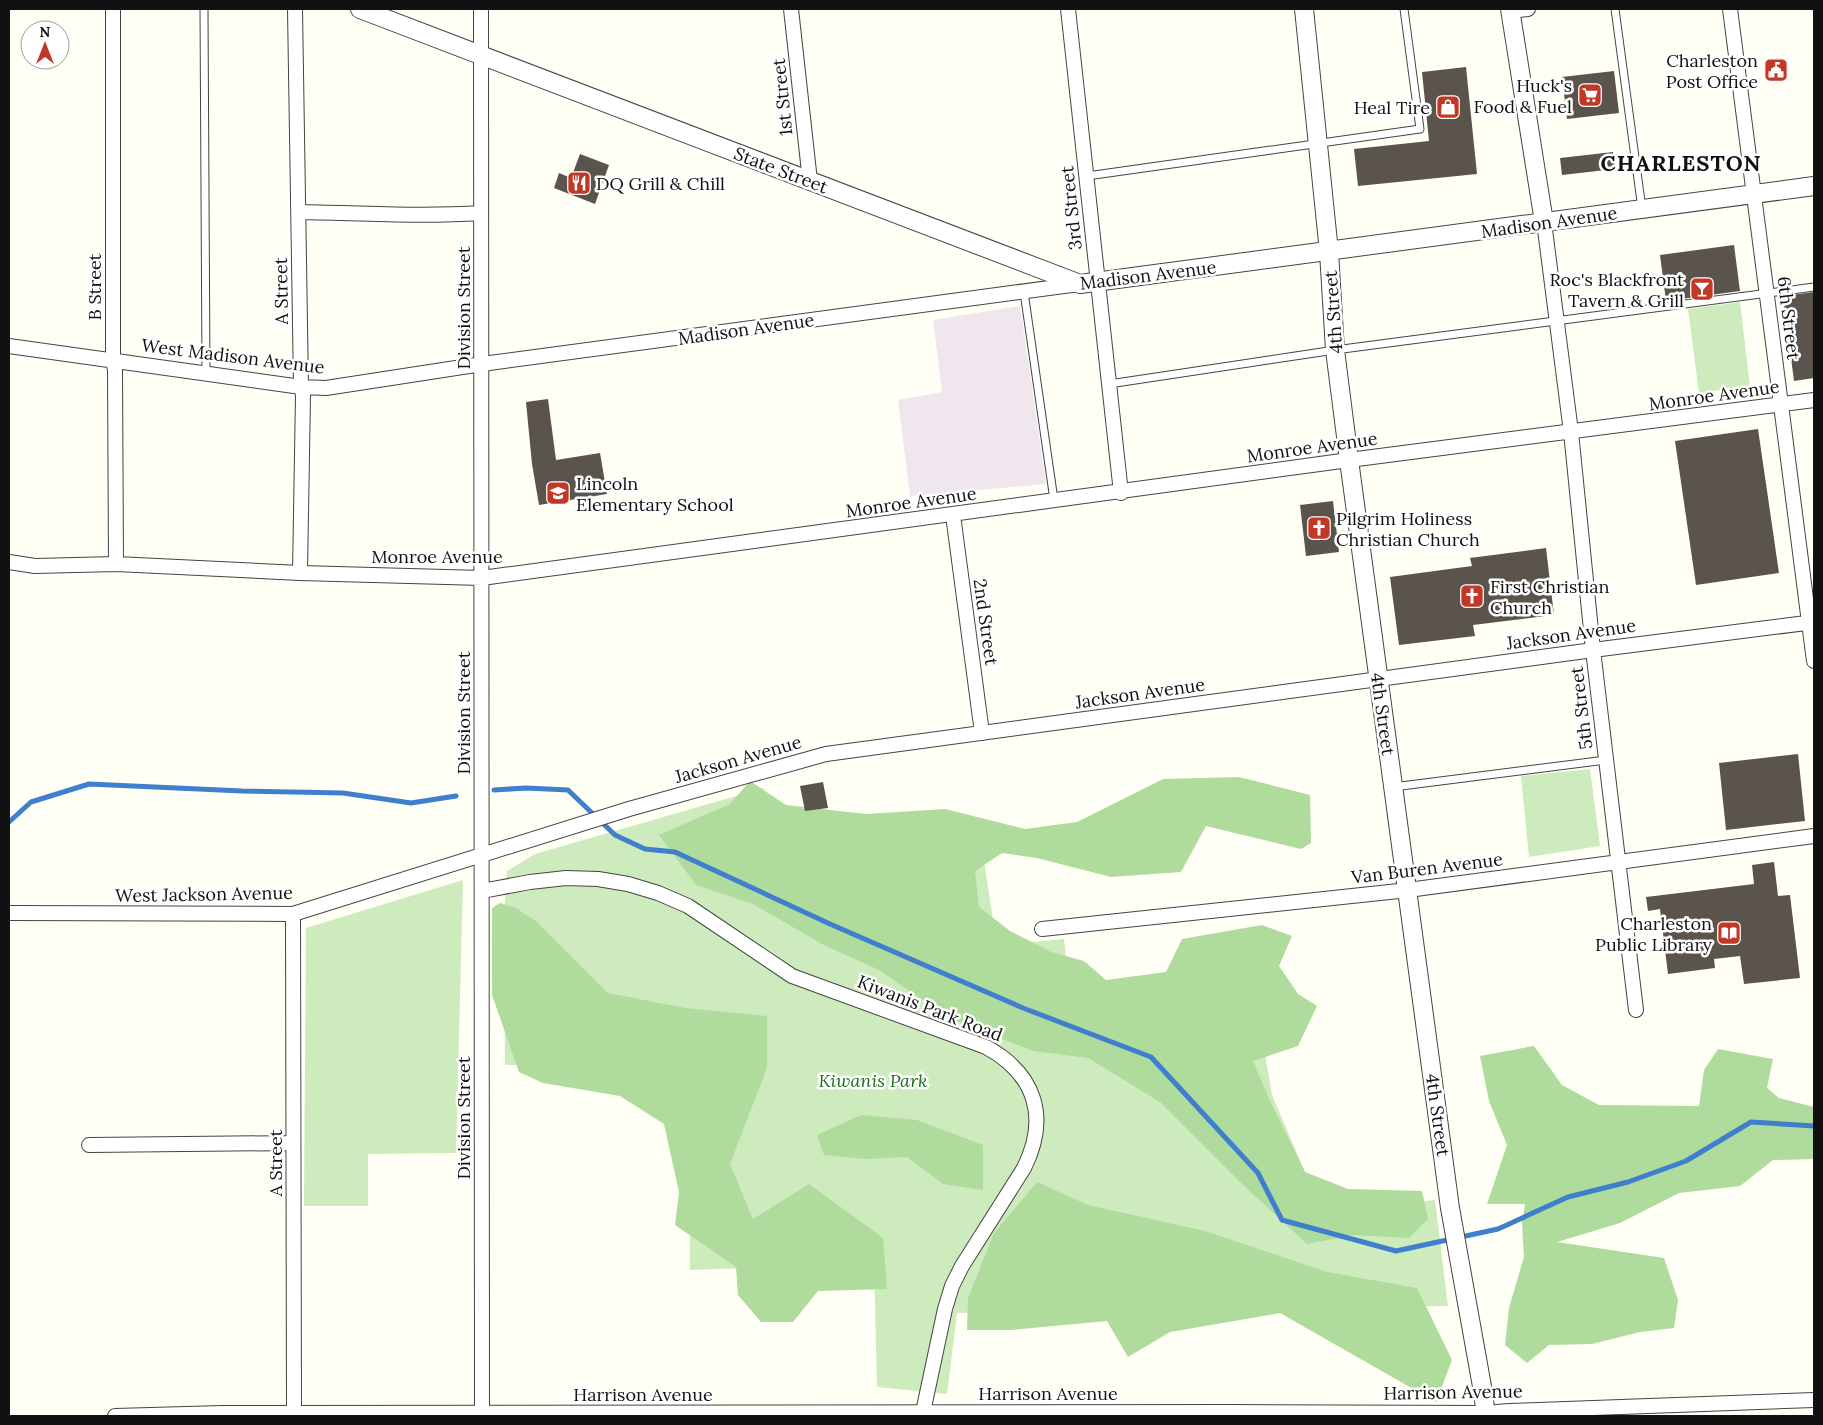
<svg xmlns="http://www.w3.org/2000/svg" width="1823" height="1425" font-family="Lora,serif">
<rect width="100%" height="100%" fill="#fffff5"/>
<path fill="#efe6ee" d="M1020,306L1046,484L910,496L898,400L942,392L933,320Z"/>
<path fill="#cdebbd" d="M1740,302L1750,386L1699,393L1688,309Z
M1590,769L1600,846L1529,857L1521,776Z
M764,788L766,837L982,848L997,945L1064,939L1071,1001L1259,989L1266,1060L1272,1095L1305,1172L1336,1205H1390L1435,1200L1448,1306L957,1313L947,1394L877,1387L874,1264L690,1270L689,1064L505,1065L504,912L507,871L535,854Z
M463,880L456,1153L368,1154V1206H304L306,928Z"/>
<path fill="#afdb9c" d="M1239,777L1310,795L1311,843L1301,849L1206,826L1181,872L1111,877L1037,858L1002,853L975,871L979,907L1010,931L1051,952L1084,961L1106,980L1166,972L1182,939L1262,925L1292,936L1279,966L1298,994L1317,1006L1298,1046L1253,1061L1271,1103L1305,1172L1348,1189L1422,1191L1428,1219L1409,1238L1354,1235L1307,1244L1241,1183L1160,1102L1088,1058L1033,1051L947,1017L879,970L822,944L753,904L696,885L659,835L730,804L750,781L786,805L866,814L945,809L1025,829L1077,822L1163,779Z
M500,903L516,908L537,922L608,993L685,1008L767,1016V1068L730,1164L753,1219L809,1184L883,1238L887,1289L818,1291L793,1322H761L738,1295L736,1267L675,1225L679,1192L664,1124L620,1096L543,1083L519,1072L492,995V908Z
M1534,1046L1562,1085L1599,1105L1699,1106L1704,1070L1718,1049L1773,1059L1767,1088L1779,1098L1814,1107V1159L1773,1160L1740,1186L1679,1193L1620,1223L1557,1242L1664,1258L1678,1300L1674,1328L1640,1332L1592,1344L1549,1345L1527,1363L1505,1345L1509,1308L1524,1257L1522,1223L1525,1204H1487L1507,1145L1489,1101L1480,1056Z
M861,1115L917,1120L983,1145V1190L943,1184L907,1157L865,1159L824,1155L817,1135Z
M1037,1182L1088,1205L1205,1231L1327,1272L1417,1288L1452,1360L1436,1402L1280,1313L1170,1332L1128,1357L1107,1321L1011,1330H967L968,1298L994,1233Z"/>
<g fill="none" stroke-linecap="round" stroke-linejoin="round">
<path stroke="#407fce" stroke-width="5" d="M494,790L526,788L568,790L615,835L645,849L675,852L830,924L1023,1008L1151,1057L1258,1173L1282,1220L1396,1251L1498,1229L1568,1197L1628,1182L1686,1161L1751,1122L1814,1126
M9,822L31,802L89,784L242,791L343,793L411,803L456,796"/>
</g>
<path fill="#5a544d" d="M1466,67L1477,174L1358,186L1354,149L1429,141L1422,72Z
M1614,71L1619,113L1567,119L1562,77Z
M1613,152L1615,169L1562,175L1560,158Z
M580,154L609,165L595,204L554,188L559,173L571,178Z
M1734,245L1740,291L1666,301L1660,255Z
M1814,292V378L1794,381L1783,296Z
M548,399L556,460L600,453L607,494L539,505L532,464L526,402Z
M1758,429L1779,573L1696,585L1675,441Z
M1333,501L1339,552L1306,556L1300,505Z
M1546,548L1554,615L1473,625L1475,636L1399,645L1390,577L1472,566L1470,558Z
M1798,754L1805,821L1726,830L1719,763Z
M823,782L828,808L805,811L800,786Z
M1774,862L1778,896L1790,895L1800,978L1744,984L1740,956L1714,959L1715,968L1668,974L1660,909L1648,911L1646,897L1754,884L1752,865Z"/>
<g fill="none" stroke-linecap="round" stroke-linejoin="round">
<g stroke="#444" stroke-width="9">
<path id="service" d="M204,9L206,374
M1615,9L1642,209
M1087,176L1420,129L1404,9
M1024,292L1054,500
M1109,384L1335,350L1814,287
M1393,787L1606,760"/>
</g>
<g stroke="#444" stroke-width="16">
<path id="minor" d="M113,9V360L115,370L116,564
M295,9L301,387L303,395L300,573
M481,9L482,1416
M791,9L810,181
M1068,9L1121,493
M1730,9L1814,661
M1510,11L1528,9
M299,212C360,213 420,217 481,213
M1544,222L1571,432L1593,650L1636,1010
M9,346L301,387L326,388L482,364L1079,284
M953,515L982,733
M9,562L35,566L116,564L300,573L482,578L1349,460L1814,400
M482,891L530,882L566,878L598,879L628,884L658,893L688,906L792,976L986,1047C1036,1074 1049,1118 1024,1168L962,1266L952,1286L945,1309L923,1412
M9,913L293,914L629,809L826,754L1593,650L1814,622
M293,914L294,1413
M1042,929L1408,890L1814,836
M89,1145L293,1143
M115,1416L222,1413L1233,1412L1486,1413L1509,1411L1814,1400"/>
</g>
<g stroke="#444" stroke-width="20">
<path id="tertiary" d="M360,9L1080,284L1814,186
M1304,9L1329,252L1335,350L1349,460L1450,1208L1483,1392L1486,1416
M1510,9L1544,222"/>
</g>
<use href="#service" stroke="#fff" stroke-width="7"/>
<use href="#minor" stroke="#fff" stroke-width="14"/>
<use href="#tertiary" stroke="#fff" stroke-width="18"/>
</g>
<defs>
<g id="civic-square" transform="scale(1.25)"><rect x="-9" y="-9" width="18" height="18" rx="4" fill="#c23827" stroke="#fff"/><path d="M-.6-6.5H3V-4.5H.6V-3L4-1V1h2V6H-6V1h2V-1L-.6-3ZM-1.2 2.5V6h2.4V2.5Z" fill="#fff"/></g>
<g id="supermarket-square" transform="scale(1.25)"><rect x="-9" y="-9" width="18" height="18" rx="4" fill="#c23827" stroke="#fff"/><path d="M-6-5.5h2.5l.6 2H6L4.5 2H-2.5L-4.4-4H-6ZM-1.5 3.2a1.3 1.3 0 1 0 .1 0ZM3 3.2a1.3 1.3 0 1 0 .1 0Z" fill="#fff"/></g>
<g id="shop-square" transform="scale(1.25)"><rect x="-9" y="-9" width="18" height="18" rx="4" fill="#c23827" stroke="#fff"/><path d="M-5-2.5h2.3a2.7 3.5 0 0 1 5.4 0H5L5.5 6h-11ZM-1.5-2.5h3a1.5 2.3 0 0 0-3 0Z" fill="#fff"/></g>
<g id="restaurant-square" transform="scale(1.25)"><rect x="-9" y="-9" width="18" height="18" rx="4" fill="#c23827" stroke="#fff"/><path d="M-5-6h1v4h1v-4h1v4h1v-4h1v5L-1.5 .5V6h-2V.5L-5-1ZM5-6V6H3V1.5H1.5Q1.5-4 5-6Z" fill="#fff"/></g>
<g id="bar-square" transform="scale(1.25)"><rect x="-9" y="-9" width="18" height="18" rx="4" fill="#c23827" stroke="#fff"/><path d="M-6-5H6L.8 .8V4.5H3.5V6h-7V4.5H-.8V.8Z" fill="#fff"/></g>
<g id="school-square" transform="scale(1.25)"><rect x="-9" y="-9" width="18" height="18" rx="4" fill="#c23827" stroke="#fff"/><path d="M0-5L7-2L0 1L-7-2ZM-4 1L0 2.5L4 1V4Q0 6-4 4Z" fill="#fff"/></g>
<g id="church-square" transform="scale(1.25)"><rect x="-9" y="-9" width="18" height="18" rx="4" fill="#c23827" stroke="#fff"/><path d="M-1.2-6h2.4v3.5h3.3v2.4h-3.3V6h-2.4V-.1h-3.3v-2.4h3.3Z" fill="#fff"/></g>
<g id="library-square" transform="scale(1.25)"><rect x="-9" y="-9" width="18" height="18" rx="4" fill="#c23827" stroke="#fff"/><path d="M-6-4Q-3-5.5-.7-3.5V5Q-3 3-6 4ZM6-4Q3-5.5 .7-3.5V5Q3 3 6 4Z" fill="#fff"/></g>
</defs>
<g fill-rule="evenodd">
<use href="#civic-square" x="1776" y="70"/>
<use href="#supermarket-square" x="1590" y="95"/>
<use href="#shop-square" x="1448" y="107"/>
<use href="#restaurant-square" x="579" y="183"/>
<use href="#bar-square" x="1702" y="289"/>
<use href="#school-square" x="558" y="493"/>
<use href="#church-square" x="1319" y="528"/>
<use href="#church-square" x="1472" y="596"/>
<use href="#library-square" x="1729" y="933"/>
</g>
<g text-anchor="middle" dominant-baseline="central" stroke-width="5" stroke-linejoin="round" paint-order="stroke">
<g font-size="18" fill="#111" stroke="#fff" text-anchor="end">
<text x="1758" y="60">Charleston<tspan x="1758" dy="21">Post Office</tspan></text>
<text x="1572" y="85">Huck's<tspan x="1572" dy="21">Food &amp; Fuel</tspan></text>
<text x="1430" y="107">Heal Tire</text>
<text x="596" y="183" text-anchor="start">DQ Grill &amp; Chill</text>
<text x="1684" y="279">Roc's Blackfront<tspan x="1684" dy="21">Tavern &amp; Grill</tspan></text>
<text x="576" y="483" text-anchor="start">Lincoln<tspan x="576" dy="21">Elementary School</tspan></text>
<text x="1336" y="518" text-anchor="start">Pilgrim Holiness<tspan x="1336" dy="21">Christian Church</tspan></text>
<text x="1490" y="586" text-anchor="start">First Christian<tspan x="1490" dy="21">Church</tspan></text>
<text x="1712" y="923">Charleston<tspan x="1712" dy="21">Public Library</tspan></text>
</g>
<g font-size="18" fill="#111" stroke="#fff">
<text transform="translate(782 97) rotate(-96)">1st Street</text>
<text transform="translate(781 170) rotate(21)">State Street</text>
<text transform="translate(1071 208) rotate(-96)">3rd Street</text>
<text transform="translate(1549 222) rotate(-8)">Madison Avenue</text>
<text transform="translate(1148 275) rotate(-7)">Madison Avenue</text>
<text transform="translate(94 287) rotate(-90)">B Street</text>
<text transform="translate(281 291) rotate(-91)">A Street</text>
<text transform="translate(463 308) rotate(-90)">Division Street</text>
<text transform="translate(1333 312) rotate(-94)">4th Street</text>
<text transform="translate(1789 318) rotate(83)">6th Street</text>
<text transform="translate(746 329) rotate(-8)">Madison Avenue</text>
<text transform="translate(233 356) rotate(7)">West Madison Avenue</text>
<text transform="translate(1714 395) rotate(-8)">Monroe Avenue</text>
<text transform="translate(1312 447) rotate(-8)">Monroe Avenue</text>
<text transform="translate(911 502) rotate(-8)">Monroe Avenue</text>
<text x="437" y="556">Monroe Avenue</text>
<text transform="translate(986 622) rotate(82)">2nd Street</text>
<text transform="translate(1571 634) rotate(-8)">Jackson Avenue</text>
<text transform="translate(1140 693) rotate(-8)">Jackson Avenue</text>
<text transform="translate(1581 708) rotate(-97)">5th Street</text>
<text transform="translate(463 713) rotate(-90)">Division Street</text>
<text transform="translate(1383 714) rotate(82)">4th Street</text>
<text transform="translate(738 759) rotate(-16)">Jackson Avenue</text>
<text transform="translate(1427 868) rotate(-7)">Van Buren Avenue</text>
<text transform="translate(204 894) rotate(-1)">West Jackson Avenue</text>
<text transform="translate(930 1008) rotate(21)">Kiwanis Park Road</text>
<text transform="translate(1438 1115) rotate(82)">4th Street</text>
<text transform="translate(463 1118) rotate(-90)">Division Street</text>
<text transform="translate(275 1163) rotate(-90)">A Street</text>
<text transform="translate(1453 1392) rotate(-1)">Harrison Avenue</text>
<text x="1048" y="1393">Harrison Avenue</text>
<text x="643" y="1394">Harrison Avenue</text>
</g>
<g font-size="18" font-style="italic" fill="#236a20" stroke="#fff">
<text x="873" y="1080">Kiwanis Park</text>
</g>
<g font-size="22" font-weight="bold" letter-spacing="1" fill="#111" stroke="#fff">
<text x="1681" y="163">CHARLESTON</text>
</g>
</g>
<rect width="1823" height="1425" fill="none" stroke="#111111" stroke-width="20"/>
<g transform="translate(45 45)"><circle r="24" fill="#ffffff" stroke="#a0a0a0"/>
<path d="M0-4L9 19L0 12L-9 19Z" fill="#c23827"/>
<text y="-8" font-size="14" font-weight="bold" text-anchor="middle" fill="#111111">N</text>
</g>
</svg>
